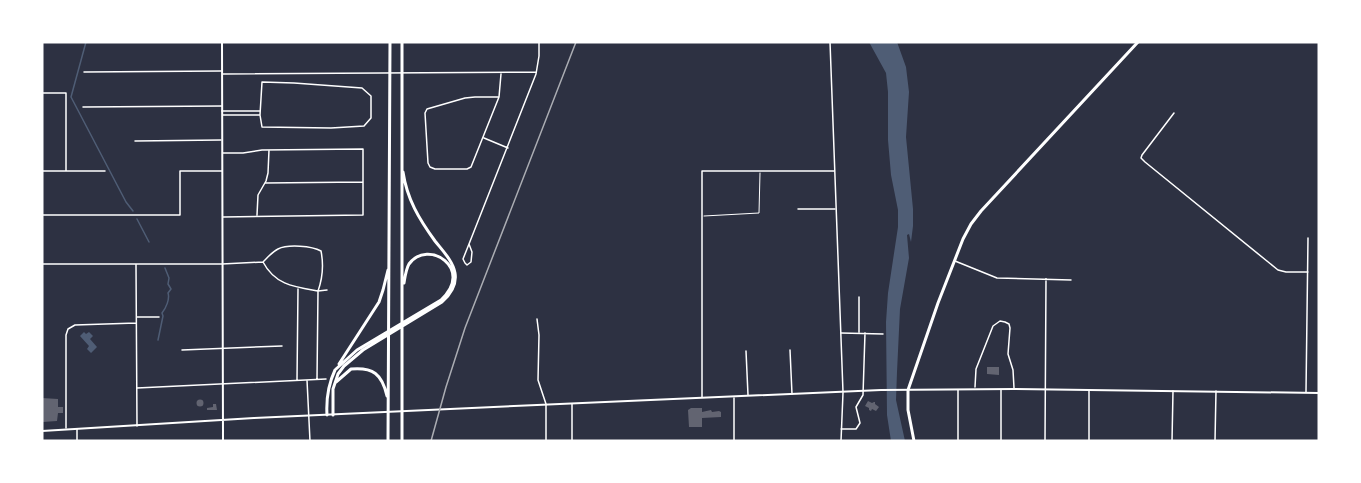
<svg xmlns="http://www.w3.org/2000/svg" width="1361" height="483" font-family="Ubuntu,sans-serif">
<rect width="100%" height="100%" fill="#2d3142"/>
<path fill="#4f5d75" d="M869,42H897L906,67L909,92L906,137L913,209V226L911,242L909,234L907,235L909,258L900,309L897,372L896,400L905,441H891L887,415L886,322L888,293L898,227V210L891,175L888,140V92L886,73Z
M84,332L86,334L89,332L93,336L90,339L97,347L91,353L87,349L89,346L80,336Z"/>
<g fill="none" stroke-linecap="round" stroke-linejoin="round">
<path stroke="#4f5d75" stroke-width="1.5" d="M86,42L71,97L126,202L133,211
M137,219L149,242
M158,340L163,316L162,313C166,308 170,299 168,293L171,289L168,284L169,278L165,268"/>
</g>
<path fill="#626471" d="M987,367H999V375L987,374Z
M42,398L58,399V407H63V413H58L57,421L43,422Z
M196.5 403a3.5 3.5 0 1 1 7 0a3.5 3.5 0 1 1-7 0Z
M868,401L872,403L874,402H875V404L879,407L876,411L872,409L871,411L869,410V408L865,406Z
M213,404H216L217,410H207V408L213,407Z
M691,408H702V412L711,410L712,412L719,411L721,412V417L702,418V427H689L688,410Z"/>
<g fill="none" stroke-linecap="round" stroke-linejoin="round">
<path stroke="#fff" stroke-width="1" d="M704,216L759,213L760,173"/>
<path stroke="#fff" stroke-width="1.5" d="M84,72L221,71
M223,74L536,72
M262,82L294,83L362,88L371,96V118L364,126L331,128L262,127L260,115Z
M42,93H66V171
M499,97H475L465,98L427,109L425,113L428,163L430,167L435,169H467L471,167L499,97L501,74
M83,107L222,106
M222,111H260
M1174,113L1142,155L1141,158L1145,162L1278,270L1286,272H1308
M223,115H260
M484,138L508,148
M135,141L221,140
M223,153H243L262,150L363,149V215L223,217
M42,171H105
M265,183L363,182
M798,209H835
M42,215H180V171H222
M257,215L258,195L266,181L268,173L269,150
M469,244L472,252L471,262L467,265L465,263L463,259L469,244L536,74L539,56V42
M955,261L997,278L1071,280
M263,262C268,257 272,252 278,249C288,244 312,246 321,251C324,266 323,277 318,291L327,290
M42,264H222L263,262C275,285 295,287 318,291L317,379
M136,265L137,426
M859,297V332
M137,317H159
M537,319L539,335L538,380L546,404V441
M841,333L883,334
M182,350L282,346
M790,350L792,394
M746,351L748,395
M297,380L298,289
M307,380L310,441
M975,387L976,369L993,326L1000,321L1005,322L1009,324L1010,328L1008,354L1013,370L1014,388
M137,388L326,379
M958,390V441
M1306,392L1308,238
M702,397V171H834
M572,404V441
M66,428V335L68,329L75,325L136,323
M77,429V441
M841,429H856L860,423L856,407L863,395L865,333
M841,441L843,393
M1001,441V390
M1045,441L1046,279
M1089,441V391
M1172,441L1173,391
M1215,441L1216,391"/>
<path stroke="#fff" stroke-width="1.5" d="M830,42L843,392
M734,398V441"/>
<path stroke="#fff" stroke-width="2" d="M222,42L223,441
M42,431L254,418L537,405L881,390L1014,389L1319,393"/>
<path stroke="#fff" stroke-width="3" d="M914,441L908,410V390L938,303L963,239L971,224L981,211L1138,42"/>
<path stroke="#fff" stroke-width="3" d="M339,364L379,302L383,290L388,270
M336,369L357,350L441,300C475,269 428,238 409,264C406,269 405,277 404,283
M336,382L351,369C373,367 382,374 387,396
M327,415C326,398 328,385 335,370
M333,415V389L338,374L344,366L363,350L442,302C451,294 457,285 455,273C453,261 442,250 435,241C419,219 407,199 403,172
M388,441L390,42
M402,441V42"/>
<path stroke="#abadb3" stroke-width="1.5" d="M431,441L446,387L465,328L576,42"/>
</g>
<rect width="1361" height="483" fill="none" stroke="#ffffff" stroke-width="87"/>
</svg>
